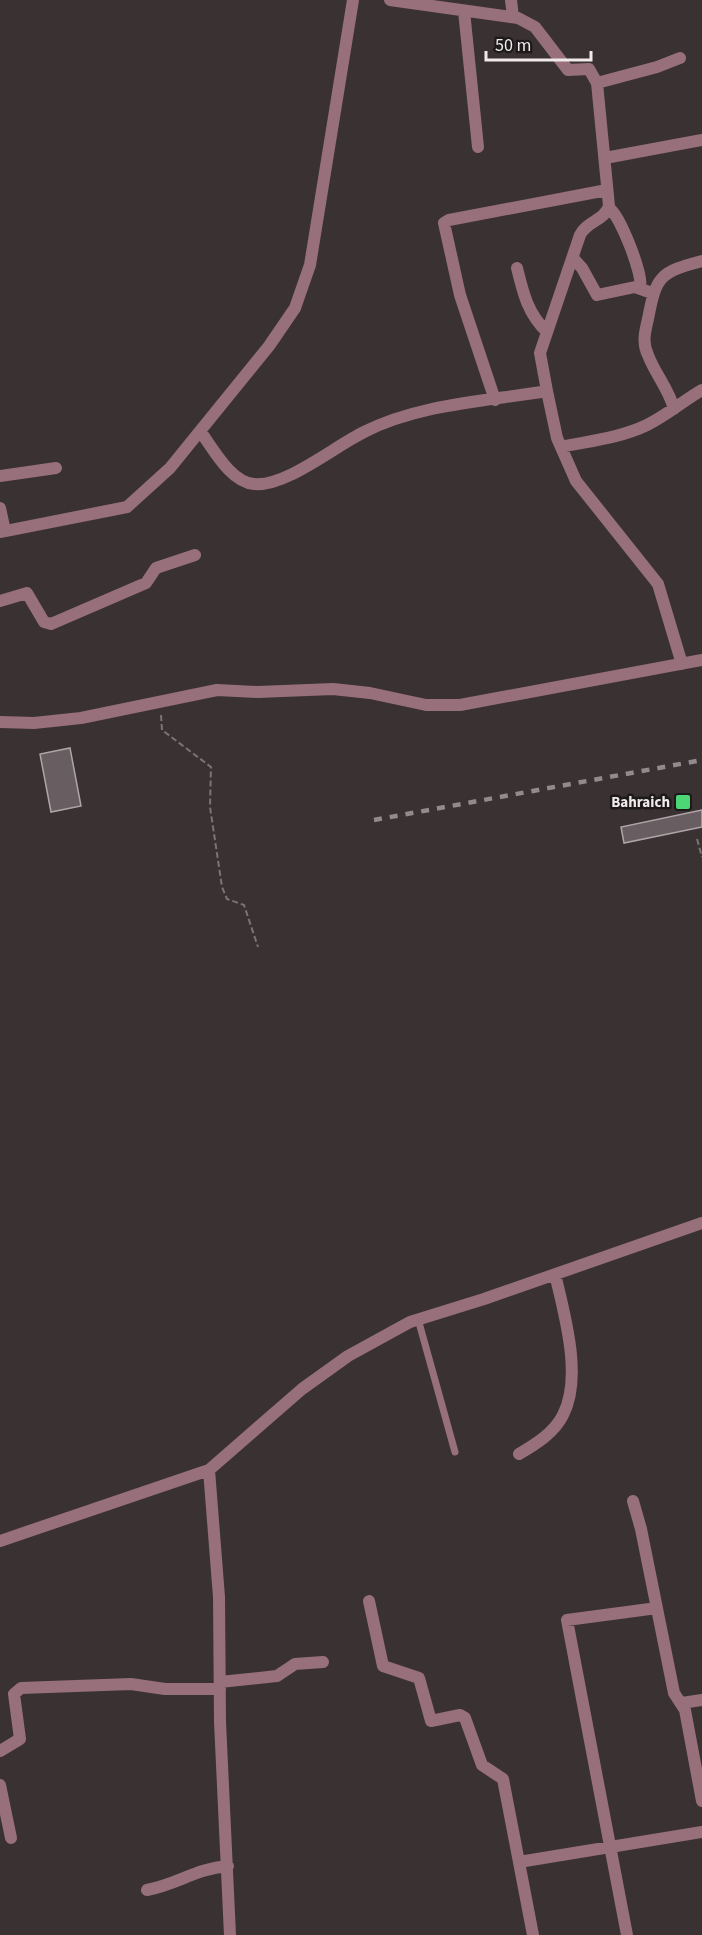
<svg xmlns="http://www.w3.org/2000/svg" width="702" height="1935" font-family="'Source Sans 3',sans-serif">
<rect width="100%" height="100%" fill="#3a3133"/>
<path fill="#685e61" stroke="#afa4a7" stroke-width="1.5" d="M70,748L81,806L51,812L40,754Z
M702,810V827L624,843L621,827Z"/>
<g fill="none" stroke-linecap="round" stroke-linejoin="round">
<path stroke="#7b7375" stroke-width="2" stroke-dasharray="6 3" stroke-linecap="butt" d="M161,715L162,730L211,767L210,807L222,887L227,899L244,905L258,947
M697,839L702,857"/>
<path stroke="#97707b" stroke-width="7" d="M418,1319L455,1452"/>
<path stroke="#97707b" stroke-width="12" d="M390,0L518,18L535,27L568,70L589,69L597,83
M511,0L513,17
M464,11L478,147
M605,158L702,140
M609,208C620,215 644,276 640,288
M573,258L582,268L597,295L635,287L652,293
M517,268C523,293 528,314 547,332
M547,391L540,353L580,235C586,222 605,220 609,206L597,83L657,67L680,58
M495,400L460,295L444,223L449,220L607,190
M674,409C669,389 655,374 648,355C642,343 645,331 648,319C656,276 660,272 702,261
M200,431C213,448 230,482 254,484C286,487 335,446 364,432C419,404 487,401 547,391L557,438L576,481L658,584L682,664
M561,447C589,441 620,438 647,425C667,415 683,401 702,390
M0,476L56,468
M0,508L5,531
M0,532L127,507L170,468L269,346L295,308L310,265L353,0
M0,601L27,593L44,622L51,624L146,583L156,568L195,555
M0,722L34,723L81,718L217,690L258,692L333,689L370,693L426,705H460L702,660
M519,1454C536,1444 554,1433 563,1415C583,1377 564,1313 555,1274
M209,1470L219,1597L220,1722L230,1935
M633,1501L641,1529L674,1693L685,1710L702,1801
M0,1541L209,1470L302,1389L348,1356L410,1322L484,1299L702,1223
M369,1601L383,1666L419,1678L431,1721L460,1715L465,1718L482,1765L503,1779L533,1935
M220,1682L277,1676L295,1664L323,1662
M682,1703L702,1700
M0,1751L20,1739L14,1694L21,1688L131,1684L165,1689H220
M0,1785L11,1838
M519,1862L702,1832
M147,1890C178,1884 195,1869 228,1866
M627,1935L567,1620L657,1608"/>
<path stroke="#928a8c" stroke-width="4.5" stroke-dasharray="8 8" stroke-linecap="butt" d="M374,820L702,760"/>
</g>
<rect fill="#4cd676" stroke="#1e1a1b" stroke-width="2" x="675" y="794" width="16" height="16" rx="3"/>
<g text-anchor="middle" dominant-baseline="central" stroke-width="5" stroke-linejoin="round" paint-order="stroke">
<g font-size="15" font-weight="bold" fill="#f0eaeb" stroke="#1e1a1b" text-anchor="end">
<text x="670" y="802">Bahraich</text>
</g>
</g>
<path d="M486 51v9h105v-9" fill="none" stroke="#f0eaeb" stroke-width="3"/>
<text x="495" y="51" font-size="18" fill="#f0eaeb" stroke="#1e1a1b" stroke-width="4.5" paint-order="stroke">50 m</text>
</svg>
